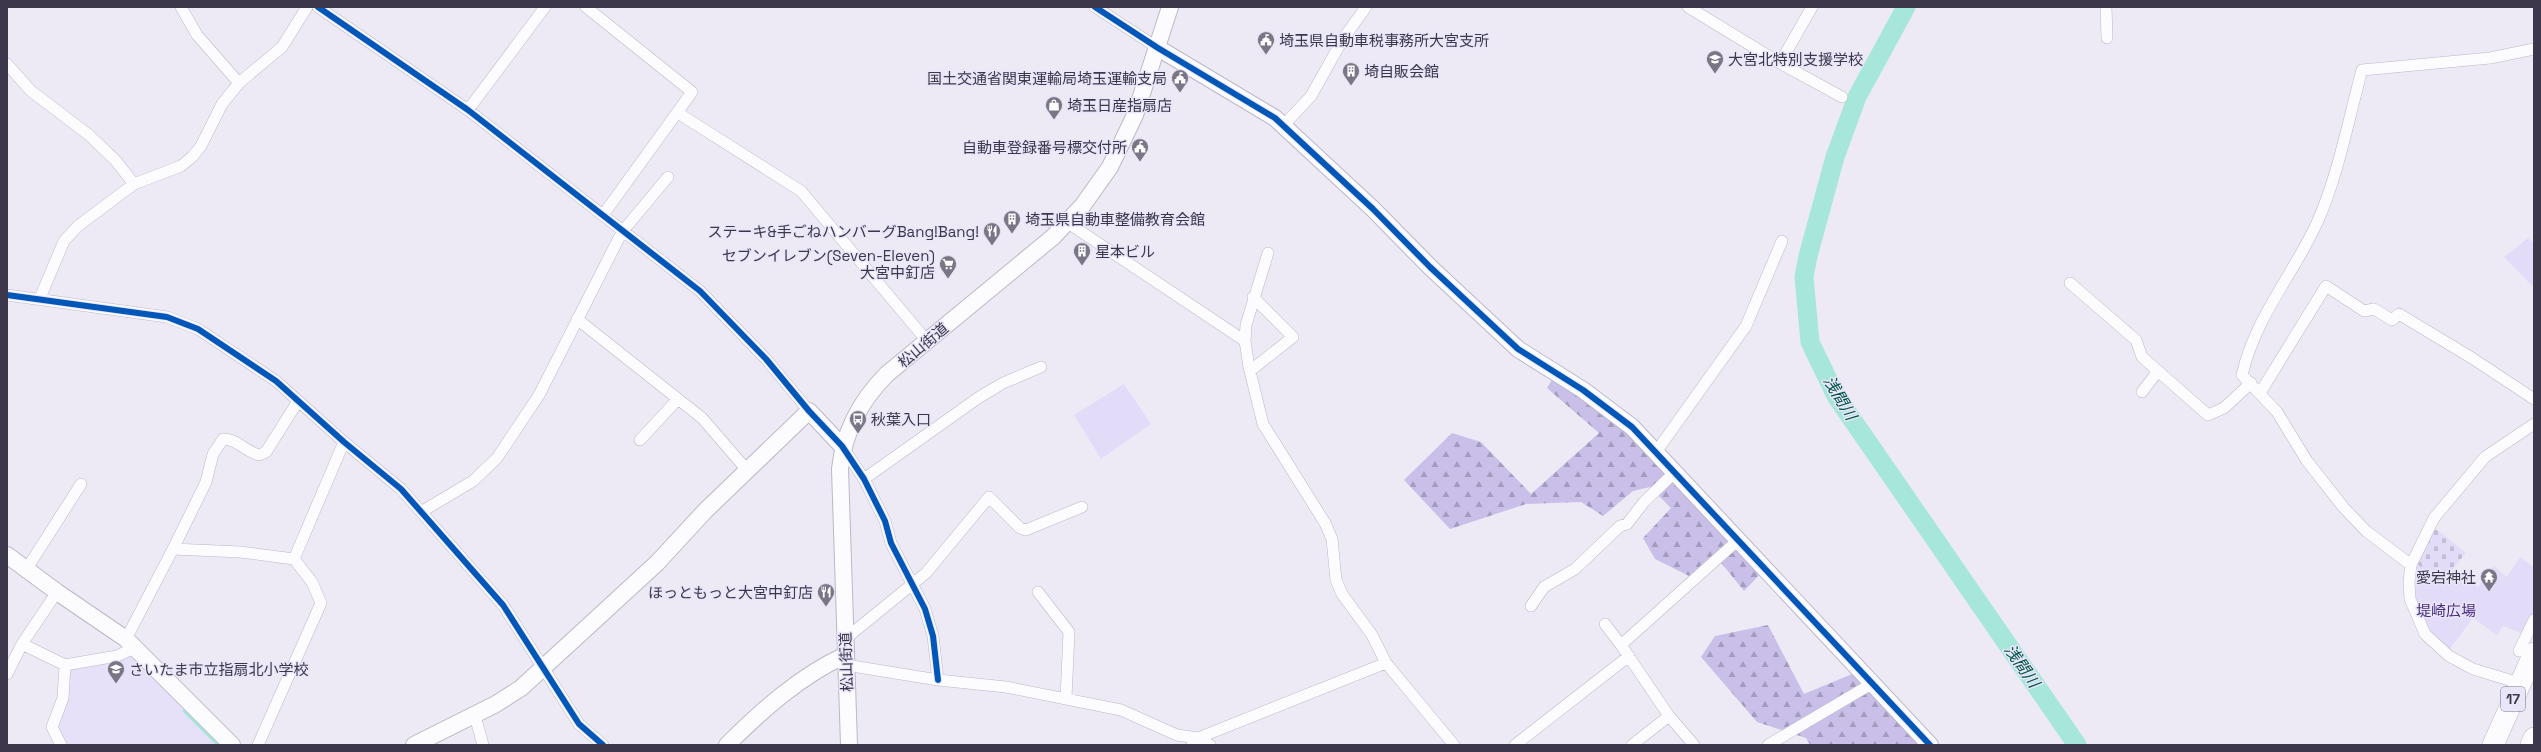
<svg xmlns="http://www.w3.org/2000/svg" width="2541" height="752" font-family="'Space Grotesk','Noto Sans JP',sans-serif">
<defs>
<pattern id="forest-firs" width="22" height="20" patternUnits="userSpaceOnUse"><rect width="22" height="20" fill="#c9bfe9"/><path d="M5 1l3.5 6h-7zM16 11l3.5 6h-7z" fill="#a49cbf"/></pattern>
<pattern id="cemetery-stones" width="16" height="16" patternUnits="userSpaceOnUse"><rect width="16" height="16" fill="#e3dcf8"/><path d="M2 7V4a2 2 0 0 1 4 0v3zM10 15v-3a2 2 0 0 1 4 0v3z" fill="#c4bdd6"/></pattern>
</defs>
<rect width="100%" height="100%" fill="#edeaf6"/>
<path fill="#e6e1f9" d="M132,652L221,745H65L56,727L69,668Z"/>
<path fill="url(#forest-firs)" d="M1553,378L1625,429L1762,572L1744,591L1714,554L1689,576L1655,559L1643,538L1671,508L1650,487L1633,491L1603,516L1581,502L1526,504L1450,529L1404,480L1452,433L1481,442L1531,494L1599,433L1547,388Z
M1768,625L1804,694L1852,674L1882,700L1920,745H1810L1806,738L1757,722L1701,657L1715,636Z"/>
<path fill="url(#cemetery-stones)" d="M2435,528L2466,553L2441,583L2417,564Z"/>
<path fill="#e3dcf8" d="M2528,238L2534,244V288L2504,257Z
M1124,384L1151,424L1101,459L1074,415Z
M2520,557L2534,567V611L2523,634L2503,626L2497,635L2473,618L2449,650C2416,618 2413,610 2417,564L2441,585L2454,569L2478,587L2494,566L2507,577Z"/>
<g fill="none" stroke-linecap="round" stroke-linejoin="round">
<path stroke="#a7e7da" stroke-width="3" d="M184,711L218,745"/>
<path stroke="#a7e7da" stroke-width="19" d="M1906,7L1857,97L1835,157L1808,256L1804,277L1810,342L1836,396L2077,745"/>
<g stroke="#bcb8c6" stroke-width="12">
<path id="street" d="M181,7L197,35L239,83
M318,7L468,110L700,291L766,359L809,411
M586,7L692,92L603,215
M1095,7L1158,48
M1688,7L1780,63L1812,7
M2106,7L2107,38
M1780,63L1842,97
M7,64L31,91L89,135L116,161L134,184
M468,110L545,7
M678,113L801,191L927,341
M1283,126L1311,96L1343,39L1366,7
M1068,223L1245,341L1249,367L1263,424L1325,523L1332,539L1336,580L1342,594L1372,635L1386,663L1454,745
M2070,283L2136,340L2142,357L2208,415L2224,408L2251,383
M7,295L167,317L198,329L276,381L344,442L401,489L503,605L579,724L603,745
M40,298L64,241L78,226L134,184L181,166L192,157L201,146L222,104L239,83L282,47L307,7
M577,319L702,418L747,470
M1245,341L1246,325L1268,253
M1250,371L1293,337L1253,297
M2142,392L2158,371
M2260,393L2326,286L2364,311L2374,309L2392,320L2399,314L2472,358L2534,399
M640,440L678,399
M842,446L864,479L885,521L891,543L925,609L933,636L938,680
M1656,452L1746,326L1782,241
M864,479L978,398L1003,383L1041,367
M421,512L473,481L497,458L539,395L622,232L668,177
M173,549L206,482L213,454L223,439C236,438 246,452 259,455L266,452L298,401
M2411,565L2366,531L2344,508L2307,461L2277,412L2242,375C2256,316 2291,278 2316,225C2338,177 2348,121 2362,70L2490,58L2534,49
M26,570L81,484
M1038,592L1069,632L1066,698
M1531,606L1544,587L1575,569L1620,526L1627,524L1644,502L1675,472
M1605,624L1621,645
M126,639L173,549L240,552L294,559L344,442
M845,639L926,573L989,497L1020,528L1026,530L1082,507
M22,644L65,665
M2519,651L2534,620
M846,665L938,680L1006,687L1121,710L1177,735L1198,738L1210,745
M7,674L22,644L57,592
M2519,683L2473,669L2449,656L2425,634L2410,599L2409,582L2411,565L2434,518L2485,457L2534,424
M475,716L483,745
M1669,716L1621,645L1737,541
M61,745L52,727L63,698L65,665L117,656L134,648
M258,745L321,603L312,582L294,559
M1192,745L1198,738L1386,663
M1515,745L1629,656
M1632,745L1669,716L1694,745
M1768,745L1873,683"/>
</g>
<g stroke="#bcb8c6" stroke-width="18">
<path id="secondary" d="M1158,48L1275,118L1373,209L1430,267L1518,349L1583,390L1632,427L1930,745
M7,555L57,592L126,639L232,745
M414,745L496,704L521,688L657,563L705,511L809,411L842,446
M727,745C761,711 801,675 846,655
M849,745L840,469C844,431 860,401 887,374L1053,237L1083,205L1110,167L1135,115L1170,7"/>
</g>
<g stroke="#bcb8c6" stroke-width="22">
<path id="highway" d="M2493,745L2534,653
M2531,745L2534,738"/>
</g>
<use href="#street" stroke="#fcfcfe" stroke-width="11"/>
<use href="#secondary" stroke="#fcfcfe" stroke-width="16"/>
<use href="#highway" stroke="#fcfcfe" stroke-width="21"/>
<g stroke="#eae6fa" stroke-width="8">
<path id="cycleway" d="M318,7L468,110L700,291L766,359L809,411L842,446L864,479L885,521L891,543L925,609L933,636L938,680
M1095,7L1158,48L1275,118L1373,209L1430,267L1518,349L1583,390L1632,427L1930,745
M7,295L167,317L198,329L276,381L344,442L401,489L503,605L579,724L603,745"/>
</g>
<use href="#cycleway" stroke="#0057b8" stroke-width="6"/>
</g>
<defs>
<g id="civic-pin" transform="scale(0.9)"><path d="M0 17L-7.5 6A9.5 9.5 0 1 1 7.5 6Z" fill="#7a7686" stroke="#eae6fa"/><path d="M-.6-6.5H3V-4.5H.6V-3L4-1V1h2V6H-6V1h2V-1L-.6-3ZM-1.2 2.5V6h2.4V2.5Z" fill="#fff"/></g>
<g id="school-pin" transform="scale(0.9)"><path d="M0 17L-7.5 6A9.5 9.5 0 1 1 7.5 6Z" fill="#7a7686" stroke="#eae6fa"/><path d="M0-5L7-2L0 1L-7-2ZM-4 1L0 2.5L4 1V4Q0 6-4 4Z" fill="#fff"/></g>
<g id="building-pin" transform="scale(0.9)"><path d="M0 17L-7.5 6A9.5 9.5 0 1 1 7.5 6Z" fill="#7a7686" stroke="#eae6fa"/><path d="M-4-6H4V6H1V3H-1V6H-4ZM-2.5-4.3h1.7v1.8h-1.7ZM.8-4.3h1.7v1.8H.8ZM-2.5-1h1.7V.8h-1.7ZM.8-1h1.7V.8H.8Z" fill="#fff"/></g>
<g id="shop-pin" transform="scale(0.9)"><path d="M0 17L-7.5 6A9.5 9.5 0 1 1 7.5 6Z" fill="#7a7686" stroke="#eae6fa"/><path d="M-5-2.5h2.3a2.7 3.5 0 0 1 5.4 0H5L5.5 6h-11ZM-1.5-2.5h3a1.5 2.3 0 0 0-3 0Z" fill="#fff"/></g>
<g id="restaurant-pin" transform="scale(0.9)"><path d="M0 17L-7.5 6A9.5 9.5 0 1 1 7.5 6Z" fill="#7a7686" stroke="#eae6fa"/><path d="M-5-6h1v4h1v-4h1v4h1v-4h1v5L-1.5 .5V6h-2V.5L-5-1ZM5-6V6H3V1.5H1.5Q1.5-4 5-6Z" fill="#fff"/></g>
<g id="supermarket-pin" transform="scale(0.9)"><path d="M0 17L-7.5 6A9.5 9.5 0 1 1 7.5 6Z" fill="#7a7686" stroke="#eae6fa"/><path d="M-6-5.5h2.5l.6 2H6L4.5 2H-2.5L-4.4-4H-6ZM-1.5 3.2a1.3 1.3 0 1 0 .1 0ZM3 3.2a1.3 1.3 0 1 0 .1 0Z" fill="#fff"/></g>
<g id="bus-pin" transform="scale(0.9)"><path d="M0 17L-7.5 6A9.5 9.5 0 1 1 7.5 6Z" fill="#7a7686" stroke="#eae6fa"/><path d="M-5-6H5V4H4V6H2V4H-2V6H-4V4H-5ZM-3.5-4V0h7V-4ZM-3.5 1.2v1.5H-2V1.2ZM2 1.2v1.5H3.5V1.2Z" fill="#fff"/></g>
<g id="temple-pin" transform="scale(0.9)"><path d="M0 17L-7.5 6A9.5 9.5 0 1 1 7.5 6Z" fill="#7a7686" stroke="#eae6fa"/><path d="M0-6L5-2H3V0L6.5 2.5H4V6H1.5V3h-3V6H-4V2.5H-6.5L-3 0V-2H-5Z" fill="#fff"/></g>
</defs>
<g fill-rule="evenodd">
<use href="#civic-pin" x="1266" y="40"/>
<use href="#school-pin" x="1715" y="59"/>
<use href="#building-pin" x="1351" y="71"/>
<use href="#civic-pin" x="1180" y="78"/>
<use href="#shop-pin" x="1054" y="105"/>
<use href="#civic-pin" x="1140" y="147"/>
<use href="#building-pin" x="1012" y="219"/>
<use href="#restaurant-pin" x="992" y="231"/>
<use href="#building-pin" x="1082" y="251"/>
<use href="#supermarket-pin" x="948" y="264"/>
<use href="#bus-pin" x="858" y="419"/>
<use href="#temple-pin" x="2489" y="577"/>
<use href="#restaurant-pin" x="826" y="592"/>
<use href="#school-pin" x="116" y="669"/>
</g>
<g text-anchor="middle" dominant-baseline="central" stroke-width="3" stroke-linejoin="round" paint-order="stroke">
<rect fill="#eae6fa" stroke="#706c7f" stroke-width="1" x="2501" y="687" width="24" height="24" rx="3"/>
<g font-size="14" font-weight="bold" fill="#3c374a">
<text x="2513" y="699">17</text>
</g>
<g font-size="15" fill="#3c374a" stroke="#eae6fa" text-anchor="start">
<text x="1279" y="40">埼玉県自動車税事務所大宮支所</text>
<text x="1728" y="59">大宮北特別支援学校</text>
<text x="1364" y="71">埼自販会館</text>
<text x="1167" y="78" text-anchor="end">国土交通省関東運輸局埼玉運輸支局</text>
<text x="1067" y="105">埼玉日産指扇店</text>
<text x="1127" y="147" text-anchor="end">自動車登録番号標交付所</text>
<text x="1025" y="219">埼玉県自動車整備教育会館</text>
<text x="979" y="231" text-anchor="end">ステーキ&amp;手ごねハンバーグBang!Bang!</text>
<text x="1095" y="251">星本ビル</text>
<text x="935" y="255" text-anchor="end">セブンイレブン(Seven-Eleven)<tspan x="935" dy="17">大宮中釘店</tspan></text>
<text x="871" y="419">秋葉入口</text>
<text x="2476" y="577" text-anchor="end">愛宕神社</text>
<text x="813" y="592" text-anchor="end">ほっともっと大宮中釘店</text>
<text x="129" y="669">さいたま市立指扇北小学校</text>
</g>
<g font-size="15" fill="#3c374a" stroke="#eae6fa">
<text transform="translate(923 345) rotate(-40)">松山街道</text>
<text transform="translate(846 662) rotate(-92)">松山街道</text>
</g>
<g font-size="15" fill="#482d7b" stroke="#eae6fa">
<text x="2446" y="610">堤崎広場</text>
</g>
<g font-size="16" font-style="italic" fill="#005445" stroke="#eae6fa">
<text transform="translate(1840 398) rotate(59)">浅間川</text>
<text transform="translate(2022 666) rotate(55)">浅間川</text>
</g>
</g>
<rect width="2541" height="752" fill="none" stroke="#3c374a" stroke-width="16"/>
</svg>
